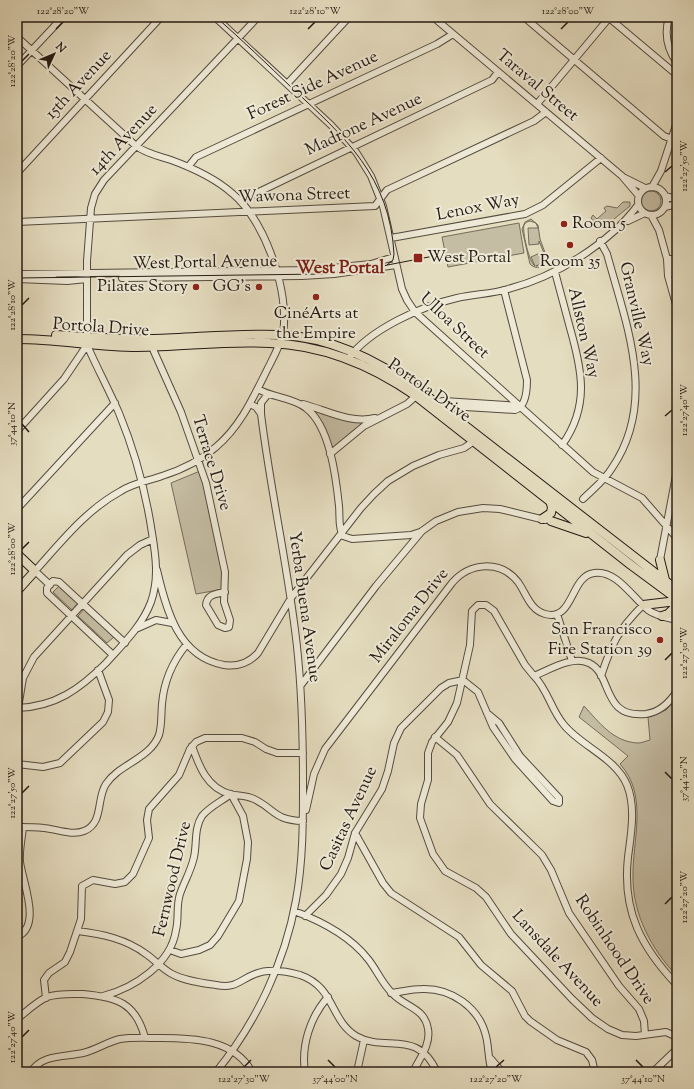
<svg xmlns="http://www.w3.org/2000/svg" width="694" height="1089" font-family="'Sorts Mill Goudy',serif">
<rect width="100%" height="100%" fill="#e5ddc0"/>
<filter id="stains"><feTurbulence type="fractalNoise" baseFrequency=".005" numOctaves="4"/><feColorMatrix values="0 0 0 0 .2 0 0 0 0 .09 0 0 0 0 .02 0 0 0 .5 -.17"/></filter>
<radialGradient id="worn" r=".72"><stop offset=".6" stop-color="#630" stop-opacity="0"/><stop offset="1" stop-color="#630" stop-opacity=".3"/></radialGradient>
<path fill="#c4bca3" stroke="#746b5b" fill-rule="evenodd" d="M641 201a10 10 0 1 1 20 0a10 10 0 1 1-20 0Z
M623,202H630V206L608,224L600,225L598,222L596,224L591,218L593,215L597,219L606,211L604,208L607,206L617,208Z
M531,219L538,225L540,239L547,258L546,264C540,268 535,269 530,264L522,229L525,222ZM530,221L536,223L538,228H528L529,245L539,244V241L546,258L545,263L536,266L544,262L540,253L531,257L535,266C529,262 522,231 524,225C526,222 527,222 530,221Z
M519,223L524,253L448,267L442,237Z
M312,410L363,422L364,423L332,448L323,424Z
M200,471C211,510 220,548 224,589L196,594L171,483Z
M59,586L78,603L72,610L53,592Z
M84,609L114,637L107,643L78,616Z
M677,698V976C652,950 633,915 633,878C632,840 649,796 620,764L628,756L579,717L584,706C599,722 613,742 638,743C642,743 646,741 650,740L648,717L666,710Z"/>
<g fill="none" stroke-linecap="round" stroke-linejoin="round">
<g stroke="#544b3e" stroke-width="8">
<path id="minor" d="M215,17L331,125L356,152L371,176L383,206L402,289L407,300L415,312L593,472L642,498L677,538
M433,17L622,176L639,196
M524,17L664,136L677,141
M608,17L677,75
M669,17C664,34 667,49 677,63
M17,37L136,146C147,154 159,156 171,160C193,168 215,178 233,194C265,221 290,292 283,333C280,346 273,358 267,370C253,398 240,427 216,447C200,461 181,470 162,476C148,481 134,483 121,491C86,510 61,542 35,571L50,585
M17,66L63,17
M287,84L349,17
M537,104L609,18
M188,167L196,157L437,44L453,34
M17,173L161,17
M625,178L645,188
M638 201a14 14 0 1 1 28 0a14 14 0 1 1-28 0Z
M652,187L661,171L677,122
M665,196L677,199
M240,201L492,80L498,72
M665,207L677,204
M651,215L659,230L667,259L668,276L677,308
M628,221L645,213
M17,222L375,206L387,190L534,121L546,112
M391,238L525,214L543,205L601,158
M667,259H677
M668,260L677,282
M555,272C560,290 565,309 570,328C582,370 590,406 562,445
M17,274L312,270L371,264L394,257
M122,278L302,276L334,274L396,265
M17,279L67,281L87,279
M39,279L53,278
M87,337V261L91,208L95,194L104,180L258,17
M152,347L181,412L206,483L225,572L224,602L230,620L229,627L225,628L218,625L206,605C207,594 216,594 225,592
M348,359C370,329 422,306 457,298C474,294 492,294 508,289C555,277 609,244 638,205
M258,389C273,398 292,397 306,408C330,426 336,477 339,506C340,515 338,528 343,536L352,539L411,535L420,532
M435,402L444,401L520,406
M303,404C326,410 350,424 375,418
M443,409L449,406L515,410C526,407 527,390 527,380L504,290
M261,414V403L268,394
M17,431L64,379L87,345
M330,454L364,426L407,404L416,396
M583,499C593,489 605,480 612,468C658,401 626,324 607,254L600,241
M17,509L115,403
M660,560L677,470
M157,570C166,609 178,657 224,665C238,667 249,663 258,653L291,598L361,508L374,494L388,481L413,466L439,455L464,448L474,441
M557,614L572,661
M138,628L156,620L172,623
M113,655L47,593V588L53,581L59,582L125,643
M534,676C548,690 551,710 564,725C581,746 616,758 627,785C636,807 631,834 628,857C622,911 641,947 677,985
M601,676C612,643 618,630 643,605
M301,685L376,586L422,531L436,521L458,512L483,508L500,509L545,520
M677,691C670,702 660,712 646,714C601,719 613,674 589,663C572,655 549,670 534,676L525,665L494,611L486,605H478L472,611L470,645L457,703L448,722L432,742L428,753V780L421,804L420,818L433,854L445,871L476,888L486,897L511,934L572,999L592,1018L608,1029L622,1035L636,1036L666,1032L677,1037
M17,708C55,707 80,689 106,663C123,644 142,626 151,602C159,579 156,557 152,533C146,493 135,452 119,413C109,390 97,368 87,345
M18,708L23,678L34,657L127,555L140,545L153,539
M435,737L457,755L490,804L542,855L551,870L569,913L619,986L639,1009L644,1021L645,1035
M192,746C199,766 207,788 230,794C238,796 246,795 254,799C276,810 274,820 303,821
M17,764L43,767L60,763L103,722L108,712L109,700L98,670
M306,810L314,774L325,749L452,583C469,563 500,559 518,582C526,593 530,610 545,614C574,622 570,576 594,573C616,569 633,598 648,610C656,616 668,618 677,620
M17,827C26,827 35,827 44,828C56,829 72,836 84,831C104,823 96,799 106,784C119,764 150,759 159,735C162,725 161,714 162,704C164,680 172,662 187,644
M355,833L383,883L391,893L459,937L481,965L512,991L525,1016L530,1021L557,1040L586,1052L592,1060L595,1072
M294,911C321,921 350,936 368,959C377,970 382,984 393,994C405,1007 425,1008 428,1029C431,1045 419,1059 413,1072
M305,916L326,895L341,874L348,858L355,833L382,789L388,771L394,743L401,728L441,688L449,683L463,680L478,692L493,727L515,759L553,801L559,803V798L520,756L499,723L487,713
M78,931C102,934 126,939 146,954C155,960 162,969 172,974C185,981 202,983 216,985C236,989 239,980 255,974C269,968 286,971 300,975C335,987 330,1020 356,1036C386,1053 417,1028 437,1072
M17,937C42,926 23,883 20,862C19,850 22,839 23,827
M391,993C401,992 411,989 422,989C451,988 479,1007 486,1036C489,1048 488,1060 492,1072
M103,996C134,988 171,964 176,930C179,918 176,906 180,894C184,882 191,871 194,857C197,844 194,828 202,816C209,807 222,801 231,794L243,816L248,842L247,859L239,901L218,936L210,945L199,950L181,954L170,950
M46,998L44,980L49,973L65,962L70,952L81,919L82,886L93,880L115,884L125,882L133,874L149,838L147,820L149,809L179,775L190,749L196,742L205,738H242L255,742L266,749L277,753H303
M17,1019C26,1012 36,1002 47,997C59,993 71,994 83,994C117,997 136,1003 145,1038
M491,1059L502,1072
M31,1072C41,1054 66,1057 83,1053C96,1050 107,1042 120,1039C133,1037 147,1038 160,1038C193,1038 234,1039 252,1072
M216,1072C256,1023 285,962 296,900C303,862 303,823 303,784C303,733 302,682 295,630C286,558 270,487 261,414L256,407L250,404
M305,1072C301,1046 310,1017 328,997
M357,1072L364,1040
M653,1072L677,1049"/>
</g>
<g stroke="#241a13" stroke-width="10">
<path id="major" d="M56,335C88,337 120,340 153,339C196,338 238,333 281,335C332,337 382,363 423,393L677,590
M17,339C58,339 97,347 137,347C182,347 226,340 270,343C323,345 373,366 416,396L631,565L677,599
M542,519L551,513L552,507L550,501
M551,521L586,533
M17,554L35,571L17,591
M660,560L665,580
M643,605L677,601
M662,616L668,614L677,605"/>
</g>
<use href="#minor" stroke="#eee9d6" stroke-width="6"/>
<use href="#major" stroke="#e5ddc0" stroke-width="8"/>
<path stroke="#241a13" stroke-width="1" d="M216,17C242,40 267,64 292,88C345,137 390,177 394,254L393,260L387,265
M17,278L323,274L372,268L439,255"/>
</g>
<path fill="none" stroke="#241a13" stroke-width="1.5" d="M56,29L63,22M308,29L315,22M561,29L568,22M22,61L29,54M665,172L672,166M22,305L29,298M665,416L672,410M22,424L29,432M22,549L29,542M665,660L672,653M665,772L672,779M22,793L29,786M665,904L672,897M22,1037L29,1030M328,1060L335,1067M636,1060L643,1067M244,1067L251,1060M496,1067L504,1060"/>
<g fill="#8f2418" stroke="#eee9d6" stroke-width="1.5">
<circle cx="564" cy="224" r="4"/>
<circle cx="570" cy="245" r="4"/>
<rect x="413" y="253" width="10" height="10" rx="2"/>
<circle cx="196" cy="287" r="4"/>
<circle cx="259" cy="287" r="4"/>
<circle cx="316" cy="297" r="4"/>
<circle cx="660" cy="640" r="4"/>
</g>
<g text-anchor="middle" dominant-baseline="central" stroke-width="4" stroke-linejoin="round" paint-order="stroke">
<g font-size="17" fill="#241a13" stroke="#eee9d6">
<text transform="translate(79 85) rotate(-47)">15th Avenue</text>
<text transform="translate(313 86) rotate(-25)">Forest Side Avenue</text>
<text transform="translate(537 86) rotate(40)">Taraval Street</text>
<text transform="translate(364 125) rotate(-25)">Madrone Avenue</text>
<text transform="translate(124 140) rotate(-47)">14th Avenue</text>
<text transform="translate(294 196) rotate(-2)">Wawona Street</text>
<text transform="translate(478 208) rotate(-11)">Lenox Way</text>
<text transform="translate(205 263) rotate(-1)">West Portal Avenue</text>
<text transform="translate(636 314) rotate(77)">Granville Way</text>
<text transform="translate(454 326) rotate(43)">Ulloa Street</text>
<text transform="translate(101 328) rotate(4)">Portola Drive</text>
<text transform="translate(583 333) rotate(77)">Allston Way</text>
<text transform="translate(429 391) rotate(35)">Portola Drive</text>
<text transform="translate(211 463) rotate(73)">Terrace Drive</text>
<text transform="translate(304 607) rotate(82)">Yerba Buena Avenue</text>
<text transform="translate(410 616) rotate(-52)">Miraloma Drive</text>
<text transform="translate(349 819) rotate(-65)">Casitas Avenue</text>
<text transform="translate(173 879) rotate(-77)">Fernwood Drive</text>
<text transform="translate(614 950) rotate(56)">Robinhood Drive</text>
<text transform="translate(557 959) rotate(47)">Lansdale Avenue</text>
</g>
<g font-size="17" fill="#241a13" stroke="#eee9d6" text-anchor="end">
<text x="572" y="224" text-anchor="start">Room 5</text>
<text x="427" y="258" text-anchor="start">West Portal</text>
<text x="570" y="262" text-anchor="middle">Room 35</text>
<text x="188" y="287">Pilates Story</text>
<text x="251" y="287">GG’s</text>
<text x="316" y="314" text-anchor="middle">CinéArts at<tspan x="316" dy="20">the Empire</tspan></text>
<text x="652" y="630">San Francisco<tspan x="652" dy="20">Fire Station 39</tspan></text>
</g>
<g font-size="18" font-weight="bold" fill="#7a1f14" stroke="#eee9d6">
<text x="340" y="269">West Portal</text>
</g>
</g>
<rect width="694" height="1089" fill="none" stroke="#e5ddc0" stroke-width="44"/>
<g transform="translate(54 54) rotate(46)" stroke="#eee9d6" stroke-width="3" paint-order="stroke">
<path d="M0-3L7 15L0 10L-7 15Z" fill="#241a13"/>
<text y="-6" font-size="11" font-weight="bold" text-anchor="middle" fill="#241a13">N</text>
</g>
<rect x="22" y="22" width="650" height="1045" fill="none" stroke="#241a13" stroke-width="1.5"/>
<g font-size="10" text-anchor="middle" fill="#241a13">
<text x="63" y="14">122°28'20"W</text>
<text x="315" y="14">122°28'10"W</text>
<text x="568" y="14">122°28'00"W</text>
<text transform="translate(11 61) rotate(-90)" y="4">122°28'20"W</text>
<text transform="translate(683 166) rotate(-90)" y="4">122°27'50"W</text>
<text transform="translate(11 305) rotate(-90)" y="4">122°28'10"W</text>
<text transform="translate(683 410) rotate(-90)" y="4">122°27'40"W</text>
<text transform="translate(11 424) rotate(-90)" y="4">37°44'10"N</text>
<text transform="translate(11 549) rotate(-90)" y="4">122°28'00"W</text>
<text transform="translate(683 653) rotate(-90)" y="4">122°27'30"W</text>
<text transform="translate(683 779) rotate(-90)" y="4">37°44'20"N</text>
<text transform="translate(11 793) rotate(-90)" y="4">122°27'50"W</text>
<text transform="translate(683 897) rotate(-90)" y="4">122°27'20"W</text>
<text transform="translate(11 1037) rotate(-90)" y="4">122°27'40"W</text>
<text x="244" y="1082">122°27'30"W</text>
<text x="335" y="1082">37°44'00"N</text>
<text x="496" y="1082">122°27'20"W</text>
<text x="643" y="1082">37°44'10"N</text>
</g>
<rect width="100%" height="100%" filter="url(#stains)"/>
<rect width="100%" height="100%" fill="url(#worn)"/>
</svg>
